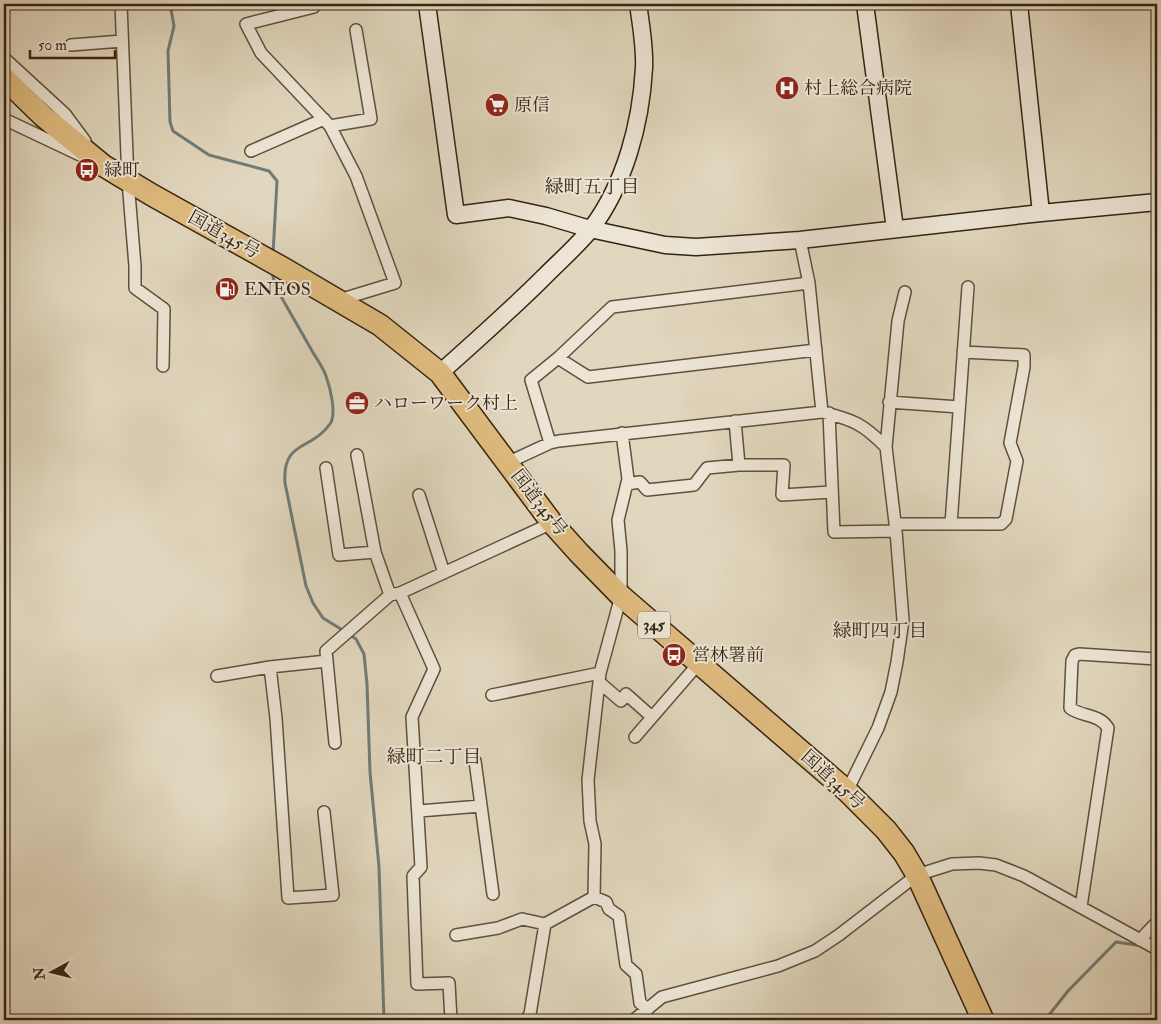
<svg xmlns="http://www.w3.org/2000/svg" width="1161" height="1024" font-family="'IM FELL Double Pica','Noto Serif JP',serif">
<rect width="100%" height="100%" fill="#e1d7be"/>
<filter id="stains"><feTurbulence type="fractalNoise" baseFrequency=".004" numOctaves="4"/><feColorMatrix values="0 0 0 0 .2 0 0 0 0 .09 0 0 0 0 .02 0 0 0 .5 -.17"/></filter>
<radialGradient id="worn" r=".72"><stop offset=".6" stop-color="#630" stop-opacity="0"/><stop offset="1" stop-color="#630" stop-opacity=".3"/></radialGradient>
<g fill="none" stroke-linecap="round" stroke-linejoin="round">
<path stroke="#707c78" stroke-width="3" d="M170,4L174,26L168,51L170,122L173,131L209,155L269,171L277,181L273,254
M272,271L275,286C287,307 299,328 311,349C316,358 323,367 326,376C330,387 337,414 330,424C311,451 282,440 285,483L306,586L313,603L323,618L344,631
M350,635L356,639L364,654L367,684L370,772L379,867L384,1020
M1045,1020L1068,991L1116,942L1143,946"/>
<g stroke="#60503d" stroke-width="14">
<path id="street" d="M121,4L128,181L135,266V288L164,309L163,366
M314,7L246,24L261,53L330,126L356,176L395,283L339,300
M71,45L122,41
M4,58L65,114L85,141
M4,119L80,155
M330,126L371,119L356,30
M251,151L324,119
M558,358L588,377L816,350
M889,402L959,407
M822,412C854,420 863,424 886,447
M829,413L834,532L896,531
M622,433L628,479L618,520L621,551V596L600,673L588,780L590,821L595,844L594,897L606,902L609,909L619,916L626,965L636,974L640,1003L648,1009
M550,443L531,380L558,358L612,307L809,283
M357,455L375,552L390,595
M507,463L550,443L559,441L822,412L809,283L800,240
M739,465H784L782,495L831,492
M326,468L339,555L375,552
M627,484L640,482L647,490L694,485L707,468L739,465L735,421
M419,495L444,573
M895,524H951L968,287
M951,524H1001L1006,519L1017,461L1010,443L1024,367V355L963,352
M327,661L335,743
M217,676L270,667
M599,682L621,701L626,694L652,717
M492,695L600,673
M635,737L699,663
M475,761L493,894
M847,791L878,728L891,692L897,662L903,620L896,531L886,447L898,321L905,292
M419,811L481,806
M324,812L333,895L288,898L276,718L270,667L327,661L326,651L390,595L400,593
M1081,907L1108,728C1100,714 1082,717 1070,708L1072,661L1075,655L1079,654L1157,659
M456,935L498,928L522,919L545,924
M1140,940L1157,922
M451,1020L449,983L417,984L413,876L421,867L412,717L434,669L400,593L552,523
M526,1020L530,1014L545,924L594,897
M634,1020L662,997L778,966L815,951L839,935L917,875L952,864L979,863L996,865L1024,876L1157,949"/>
</g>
<g stroke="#352312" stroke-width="19">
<path id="secondary" d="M427,4L456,215L509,208L546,216L590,229L665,245L696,247L800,240L1041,213L1157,202
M865,4L895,229
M1019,4L1041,213
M440,373C476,341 512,309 546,275C561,260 578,245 591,229C625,184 641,123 644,68C645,47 641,25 638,4"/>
</g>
<g stroke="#352312" stroke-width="24">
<path id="highway" d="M4,78L43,116L104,166L152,195L281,267L380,325L440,373L552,523L579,553L621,596L847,791L886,830L904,853L917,875L983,1020"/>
</g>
<use href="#street" stroke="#ece5d5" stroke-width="11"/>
<use href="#secondary" stroke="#ece5d5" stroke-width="16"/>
<use href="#highway" stroke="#e0bc7f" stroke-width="21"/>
</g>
<defs>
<g id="hospital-disc" transform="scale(1.25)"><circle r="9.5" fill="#8f2418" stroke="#ece5d5"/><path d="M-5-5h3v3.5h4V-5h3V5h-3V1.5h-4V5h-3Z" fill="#fff"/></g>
<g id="supermarket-disc" transform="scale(1.25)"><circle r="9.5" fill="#8f2418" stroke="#ece5d5"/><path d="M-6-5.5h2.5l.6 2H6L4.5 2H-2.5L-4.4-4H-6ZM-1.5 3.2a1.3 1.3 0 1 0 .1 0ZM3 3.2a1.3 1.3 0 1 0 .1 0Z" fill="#fff"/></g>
<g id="bus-disc" transform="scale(1.25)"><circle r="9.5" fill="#8f2418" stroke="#ece5d5"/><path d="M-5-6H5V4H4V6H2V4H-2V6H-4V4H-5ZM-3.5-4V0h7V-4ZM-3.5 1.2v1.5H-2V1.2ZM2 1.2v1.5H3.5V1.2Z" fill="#fff"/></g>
<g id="fuel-disc" transform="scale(1.25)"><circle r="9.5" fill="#8f2418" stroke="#ece5d5"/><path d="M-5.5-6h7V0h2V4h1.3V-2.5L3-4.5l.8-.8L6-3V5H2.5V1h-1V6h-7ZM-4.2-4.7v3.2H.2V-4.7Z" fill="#fff"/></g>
<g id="office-disc" transform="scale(1.25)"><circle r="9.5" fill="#8f2418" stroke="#ece5d5"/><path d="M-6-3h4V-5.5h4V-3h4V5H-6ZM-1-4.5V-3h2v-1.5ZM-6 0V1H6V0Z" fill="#fff"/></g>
</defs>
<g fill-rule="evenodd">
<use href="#hospital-disc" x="787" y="88"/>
<use href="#supermarket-disc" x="497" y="105"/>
<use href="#bus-disc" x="87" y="170"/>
<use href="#fuel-disc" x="227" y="289"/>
<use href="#office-disc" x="357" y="403"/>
<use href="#bus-disc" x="674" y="655"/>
</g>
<g text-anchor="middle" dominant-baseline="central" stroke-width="4" stroke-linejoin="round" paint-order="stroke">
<rect fill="#ece5d5" stroke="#6c5d4c" stroke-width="1" x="638" y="611.5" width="32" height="27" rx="4"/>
<g font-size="16" font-weight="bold" fill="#352312">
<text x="654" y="625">345</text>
</g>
<g font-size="18" fill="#352312" stroke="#ece5d5" text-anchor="start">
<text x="804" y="88">村上総合病院</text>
<text x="514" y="105">原信</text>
<text x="104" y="170">緑町</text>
<text x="244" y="289">ENEOS</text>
<text x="374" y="403">ハローワーク村上</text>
<text x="692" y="655">営林署前</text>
</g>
<g font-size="18" fill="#352312" stroke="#ece5d5">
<text transform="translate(224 235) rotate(29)">国道345号</text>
<text transform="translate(539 503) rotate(52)">国道345号</text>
<text transform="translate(833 780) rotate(42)">国道345号</text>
</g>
<g font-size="19" fill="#352312" stroke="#ece5d5">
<text x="592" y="187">緑町五丁目</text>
<text x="880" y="631">緑町四丁目</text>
<text x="434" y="757">緑町二丁目</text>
</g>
</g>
<rect width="1161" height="1024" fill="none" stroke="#e1d7be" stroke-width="20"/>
<rect x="5" y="5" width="1151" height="1014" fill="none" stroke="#352312" stroke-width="2.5"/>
<rect x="10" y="10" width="1141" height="1004" fill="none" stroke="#352312"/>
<g transform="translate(52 972) rotate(263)" stroke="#ece5d5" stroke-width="4" paint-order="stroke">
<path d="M0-4L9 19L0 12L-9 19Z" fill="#352312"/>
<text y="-8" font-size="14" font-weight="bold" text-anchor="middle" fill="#352312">N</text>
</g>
<path d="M30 50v8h85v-8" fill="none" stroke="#352312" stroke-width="2.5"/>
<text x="38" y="50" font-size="15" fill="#352312" stroke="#ece5d5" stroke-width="4" paint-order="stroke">50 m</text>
<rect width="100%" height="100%" filter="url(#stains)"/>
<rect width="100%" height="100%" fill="url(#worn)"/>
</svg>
